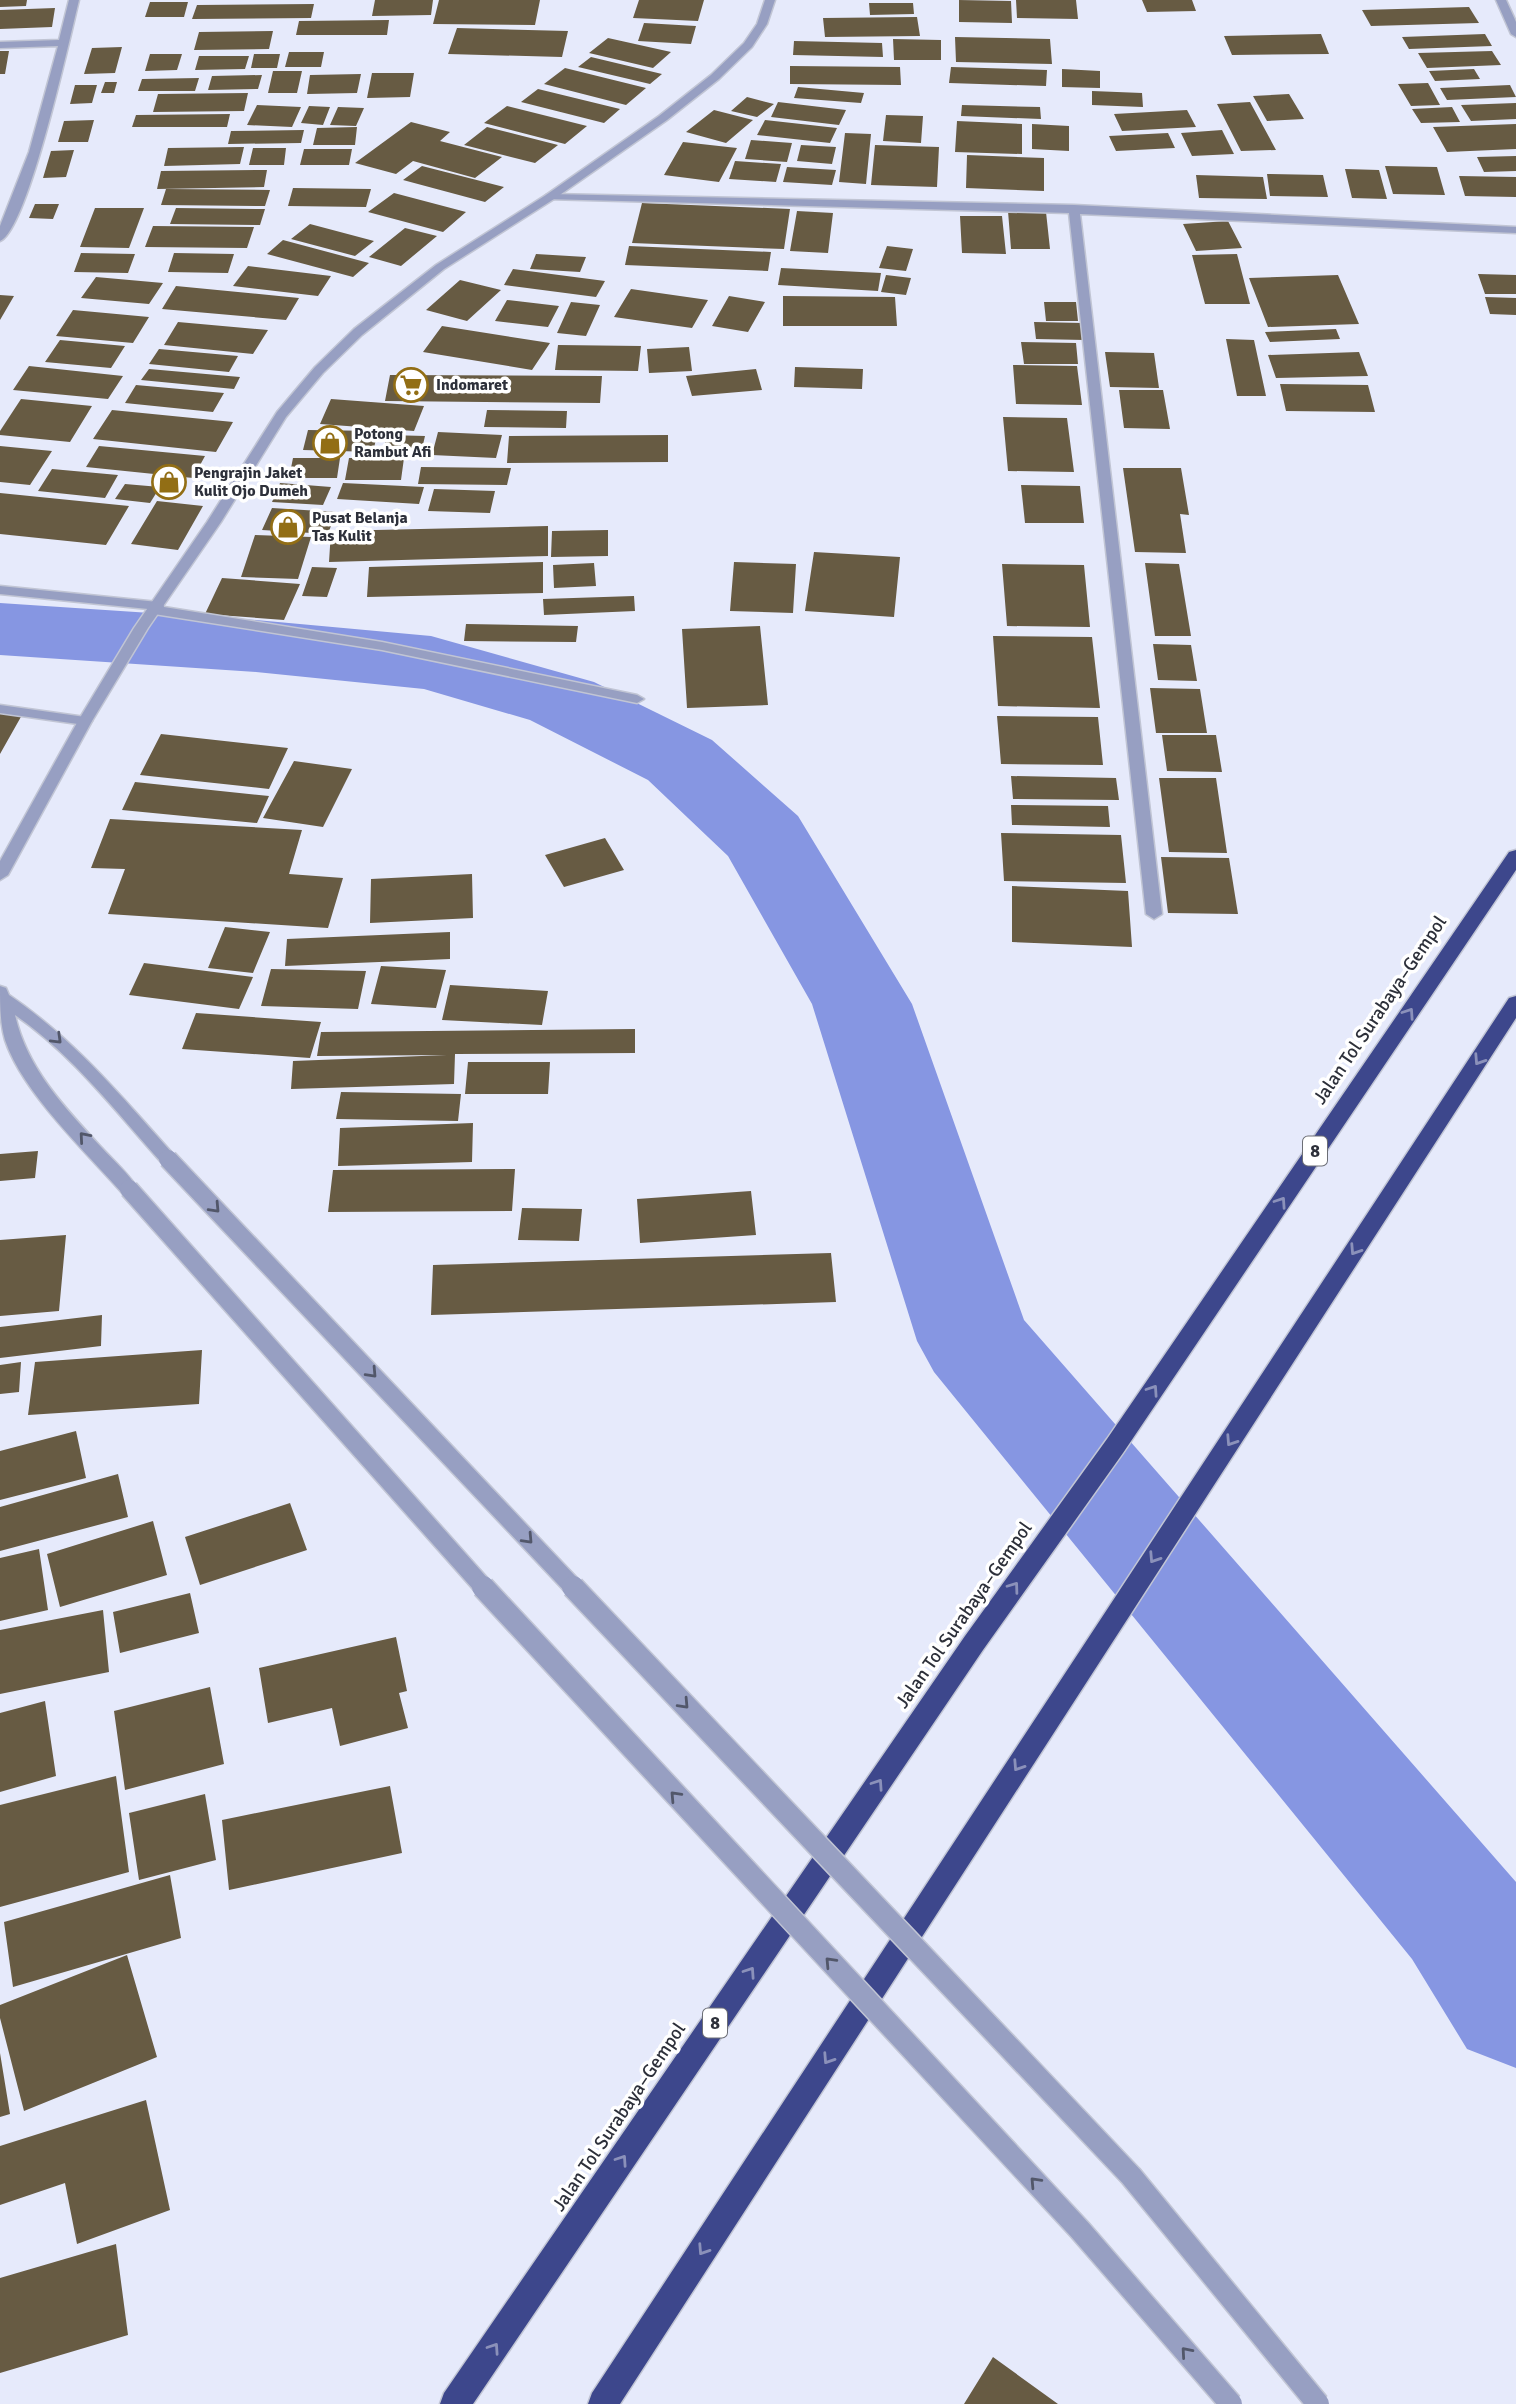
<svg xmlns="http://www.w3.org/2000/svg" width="1516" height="2404" font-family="Signika,sans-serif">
<rect width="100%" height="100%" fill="#e6eafb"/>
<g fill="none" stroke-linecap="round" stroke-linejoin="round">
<path fill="#8696e2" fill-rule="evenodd" d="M0,603L256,620L431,636L594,682L712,740L798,816L912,1004L1024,1320L1516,1882V2068L1467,2049L1412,1959L934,1372L917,1341L812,1004L728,856L648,780L530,720L424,689L256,672L0,655Z"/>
</g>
<path fill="#675b43" d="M0,0H27L26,6L0,7Z
M375,0H433L431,15L372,16Z
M439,0H540L535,25L433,24Z
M639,0H704L698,21L633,18Z
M959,0L1011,1L1012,23L959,22Z
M1016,0H1076L1078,19L1017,18Z
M1142,0H1192L1196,11L1147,12Z
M150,2H188L184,17H145Z
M869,3H913L914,14L870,15Z
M314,4L311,18L192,19L197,5Z
M1469,7L1479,23L1371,26L1362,10Z
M55,8L52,27L0,29V10Z
M917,17L920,36L825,37L823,18Z
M389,20L387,35H296L299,21Z
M644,23L696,26L691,44L638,41Z
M457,28L568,31L562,57L448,54Z
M273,31L269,49L194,50L199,32Z
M1321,34L1329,54L1232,55L1224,36Z
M1485,34L1492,46L1409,49L1402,37Z
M955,37L1050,39L1052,64L956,62Z
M608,38L671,52L653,68L589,53Z
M893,39L941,40V60H894Z
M794,41L882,43L883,57L793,55Z
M122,47L115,73L84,74L92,48Z
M0,51H9L5,74H0Z
M1492,51L1501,65L1427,68L1418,53Z
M289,52H324L321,67H285Z
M150,54H182L177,70L145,71Z
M254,54H280L277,68H251Z
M199,56H249L245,69L195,70Z
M591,57L662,74L650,84L578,67Z
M790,66L900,67L901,85L790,84Z
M951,67L1047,70L1046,86L949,83Z
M565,68L646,88L626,105L544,84Z
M1062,69L1100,71V88L1062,87Z
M1474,69L1480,79L1435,81L1429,71Z
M273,71H302L297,93H268Z
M372,73H414L410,97L367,98Z
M361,74L357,93L307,94L310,75Z
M262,75L258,89L208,90L212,76Z
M199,78L195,91H138L142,79Z
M105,82H117L114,93H101Z
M1428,83L1440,105L1411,106L1398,84Z
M75,85H97L92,103L70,104Z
M1510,85L1516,97L1447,100L1440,88Z
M798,87L864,93L861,103L794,98Z
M538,89L620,109L604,123L521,102Z
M1092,91L1142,93L1143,107L1092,105Z
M248,93L244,111L153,112L158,94Z
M1289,94L1304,119L1267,121L1253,96Z
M747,97L774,104L757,117L731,111Z
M778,102L846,110L839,125L771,117Z
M1250,102L1276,150L1241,151L1217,104Z
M1516,103V119L1471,121L1461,105Z
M257,105L301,107L292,127L247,125Z
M962,105L1040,107L1041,119L961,116Z
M309,106L330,107L323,125L301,123Z
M507,106L587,126L565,144L484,123Z
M338,107L364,108L356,126L330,125Z
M1452,107L1460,122L1421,123L1412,109Z
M714,110L753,120L726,143L686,132Z
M1187,110L1196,127L1122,131L1114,114Z
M230,114L227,127H132L136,115Z
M886,115L923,116L921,143L883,141Z
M94,120L88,142H58L64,121Z
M765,120L837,128L830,143L757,135Z
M957,121L1022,124V154L955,152Z
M411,122L450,132L440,141L502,157L475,178L413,161L396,174L355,163Z
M1032,124L1069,126V151L1032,149Z
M1516,124V149L1447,152L1433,127Z
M357,127L355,145H313L317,128Z
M487,127L558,145L535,163L464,145Z
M304,130L301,143L228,144L231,131Z
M1222,130L1234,154L1192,156L1181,133Z
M845,133L871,134L866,184L839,182Z
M1168,133L1175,148L1116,151L1109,136Z
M751,140L792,143L787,162L745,159Z
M683,142L737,148L719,182L664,175Z
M801,145L836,147L832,164L797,161Z
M875,145L939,147L937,187L871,185Z
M244,147L240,164L164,166L168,148Z
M253,148H286L284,165H249Z
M304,149H352L349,165H300Z
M74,150L66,177L43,178L51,151Z
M967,155L1044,158V191L966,188Z
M1516,156V171L1484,172L1477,157Z
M735,161L781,164L776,182L729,179Z
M422,166L504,187L485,202L403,180Z
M1385,166L1437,167L1445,195L1393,194Z
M787,167L836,170L832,185L783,182Z
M1345,169L1379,170L1387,199L1352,198Z
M267,170L264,187L157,189L161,171Z
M1267,174L1323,175L1328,197L1270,196Z
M1196,175L1263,177L1267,199L1199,198Z
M1459,176L1516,177V197L1465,196Z
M293,188L371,189L366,207L288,206Z
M166,189L270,190L265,206L161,205Z
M394,193L466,212L443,232L368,212Z
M642,203L790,209L784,249L632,243Z
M35,204H59L53,219L29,218Z
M95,208H144L129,248L80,247Z
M176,208L265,209L260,225L170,224Z
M797,211L833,213L828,253L790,251Z
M1008,211L1046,212L1050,249H1011Z
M960,216H1002L1006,254L962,253Z
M1228,221L1242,248L1196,251L1183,224Z
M310,224L374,241L355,256L291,239Z
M153,226L254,227L247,248L145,247Z
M405,228L437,236L401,266L369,257Z
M283,240L369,263L353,277L267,254Z
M629,246L771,252L768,271L625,265Z
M887,246L913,249L906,271L879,268Z
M81,253L135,254L128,273L74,272Z
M174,253L234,254L228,273L168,272Z
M536,254L586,257L580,272L530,269Z
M1237,254L1250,304H1205L1192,255Z
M248,266L331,276L318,296L233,286Z
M781,268L881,273L878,291L778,285Z
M513,269L605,281L596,297L504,285Z
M1478,274L1516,275V294H1485Z
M886,275L911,278L906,295L881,292Z
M1338,275L1359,324L1268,327L1249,278Z
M96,277L163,283L149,304L81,298Z
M460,280L501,290L467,321L426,310Z
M176,286L299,298L286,320L162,309Z
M631,289L708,300L692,328L614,317Z
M0,295L14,296L0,320Z
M729,296L765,302L748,332L712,326Z
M783,296L895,297L897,326H783Z
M1485,297L1516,298V315L1490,314Z
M507,300L559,306L548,327L495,321Z
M571,302L600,305L586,336L557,333Z
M1044,302H1076L1078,321H1046Z
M73,310L149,317L133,343L56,336Z
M178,322L268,330L253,354L164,345Z
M1034,322L1083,323L1085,340L1036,339Z
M442,326L550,343L532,370L423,352Z
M1336,329L1340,339L1270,342L1265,332Z
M1226,339L1254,340L1266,396H1237Z
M60,340L125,346L111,368L45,362Z
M1021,342L1076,343L1078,364H1024Z
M558,345L641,346L638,371L555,370Z
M689,347L692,371L649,373L647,349Z
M159,349L238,356L229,372L149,364Z
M1105,352L1154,353L1159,388L1110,387Z
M1359,352L1368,376L1276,378L1268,355Z
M1013,365L1077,366L1082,405L1016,404Z
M29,366L123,376L108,399L13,390Z
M795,367L863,369L862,389L794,387Z
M149,369L240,377L234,389L141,380Z
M756,369L762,390L692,396L686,376Z
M390,375L602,376L600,403L385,401Z
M1280,384L1368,385L1375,412L1286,411Z
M136,385L224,393L213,412L125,403Z
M1119,390H1163L1170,429L1124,428Z
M21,399L92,406L70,442L0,435V431Z
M331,399L424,406L414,431L320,424Z
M112,410L233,422L216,452L93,439Z
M487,410L567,411L566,428L484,427Z
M1003,417L1067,418L1074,472L1008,471Z
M308,430L378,431L373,452L303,450Z
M438,432L502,435L496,458L432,455Z
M387,435L425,436L421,453L383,452Z
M668,435V462L507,463L509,436Z
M0,446L52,451L30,485L0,482Z
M99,446L205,456L193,478L86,467Z
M293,458H340L337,478H289Z
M349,458H404L401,480H345Z
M421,467L511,468L507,485L418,484Z
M1123,468H1181L1189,515L1180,514L1186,553L1135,552Z
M52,469L118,475L105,498L38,491Z
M280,483L331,487L323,505L272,502Z
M343,483L424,487L419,504L337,499Z
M125,484L160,487L150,503L115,499Z
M1021,485L1080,486L1084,523H1025Z
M434,489L495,491L490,513L428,511Z
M0,493L129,506L106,545L0,534Z
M157,501L203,506L178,550L131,544Z
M272,508L336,512L328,534L262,530Z
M548,526V556L329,562L331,531Z
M608,530V556L551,557L552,531Z
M255,535L311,537L298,579L241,577Z
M814,552L900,557L894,617L805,611Z
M543,562V593L367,597L369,567Z
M734,562L796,564L793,613L730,611Z
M594,563L596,586L554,588L553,565Z
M1145,563L1179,564L1191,636H1155Z
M1002,564L1084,565L1090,627L1007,626Z
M312,567L337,568L327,597L302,596Z
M222,578L300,584L284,620L205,614Z
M634,596L635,611L544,615L543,599Z
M466,624L578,626L576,642L464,641Z
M760,626L768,705L687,708L682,629Z
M993,636L1092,637L1100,708L998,706Z
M1153,644L1191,645L1197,681L1158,680Z
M1150,688L1200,689L1207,733H1156Z
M0,713L22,715L0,754Z
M997,716L1098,717L1103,765L1001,764Z
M161,734L288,748L269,789L140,775Z
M1162,735H1216L1222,772L1167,771Z
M294,761L352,769L323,827L263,818Z
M1011,776L1116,778L1119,800L1013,799Z
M1159,778H1216L1227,853L1169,852Z
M135,782L269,796L257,823L122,810Z
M1011,805L1108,806L1110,827L1012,825Z
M110,819L302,830L289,874L343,878L328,928L108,914L125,869L91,868Z
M1001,833L1121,835L1126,883L1004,881Z
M605,838L624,870L564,887L545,855Z
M1161,857L1229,858L1238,914L1168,913Z
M472,874L473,918L370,923L371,879Z
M1012,886L1128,891L1132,947L1012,942Z
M225,927L270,932L253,973L208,968Z
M450,932V959L285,966L287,939Z
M144,963L253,977L239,1009L129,995Z
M381,966L446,970L436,1008L371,1004Z
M271,969L366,971L358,1009L261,1006Z
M450,985L548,991L542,1025L442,1020Z
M196,1013L321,1022L310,1058L182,1049Z
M635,1029V1053L455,1054L454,1084L291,1089L293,1061L447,1055L317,1056L321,1032Z
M468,1062H550L548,1094H465Z
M341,1092L461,1094L458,1121L336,1119Z
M473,1123L472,1162L338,1166L340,1128Z
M38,1151L35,1178L0,1181V1154Z
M515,1169L512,1211L328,1212L333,1170Z
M751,1191L756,1235L640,1243L637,1199Z
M522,1208L582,1209L579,1241L518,1240Z
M66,1235L59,1311L0,1316V1240Z
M831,1253L836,1302L431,1315L433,1265Z
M102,1315L101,1346L0,1358V1327Z
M202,1350L199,1404L28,1415L35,1362Z
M21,1362L19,1392L0,1394V1365Z
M76,1431L86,1478L0,1500V1451Z
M118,1474L128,1517L0,1551V1507Z
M290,1503L307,1550L200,1585L185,1537Z
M153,1521L167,1575L60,1607L47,1554Z
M39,1549L48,1610L0,1621V1558Z
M190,1593L199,1633L120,1653L113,1612Z
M103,1610L109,1672L0,1694V1630Z
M396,1637L407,1691L399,1693L408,1728L340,1746L332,1708L268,1723L259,1668Z
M210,1687L224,1764L125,1790L114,1711Z
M45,1701L56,1776L0,1792V1713Z
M116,1776L129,1872L0,1907V1805Z
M390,1786L402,1853L229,1890L222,1820Z
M205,1794L216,1860L139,1880L129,1813Z
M170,1875L181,1938L13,1987L4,1922Z
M127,1955L157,2057L24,2111L0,2018V2005Z
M0,2053L10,2114L0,2117Z
M146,2100L170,2210L77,2244L65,2183L0,2205V2146Z
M116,2244L128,2335L0,2373V2278Z
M993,2357L1058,2404H964Z"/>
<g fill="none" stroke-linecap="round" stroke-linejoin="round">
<g stroke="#c1c5d4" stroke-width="3">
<path id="minor" d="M69,0H79C70,37 28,230 0,241V226L29,152L58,46L0,48V42L59,40Z
M1496,0H1506L1516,22V37L1511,34Z
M550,194L1074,205L1516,227V233L1080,214L1162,914L1154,919L1146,914L1069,213L546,199V195Z
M0,586L158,602L163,603L164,607L382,642L637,695L644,699L637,703L382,650L154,614L149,613L148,609L0,594Z
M0,705L85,717L92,721L85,725L0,713Z"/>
</g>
<g stroke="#c1c5d4" stroke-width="3">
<path id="tertiary" d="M765,0H775L767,24L752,47L719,79L667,120L554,199L444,269L362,335L323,373L286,417L221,522L148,628L92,721L8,875L0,880V861L78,721L134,628L207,522L277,412L315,367L354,329L436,265L546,195L659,116L711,75L744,43L757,24Z
M0,986L6,988L9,995C74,1039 122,1097 174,1155L177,1159L174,1163H162C116,1112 72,1054 15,1015C27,1069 66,1109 102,1148C114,1161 129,1174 138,1189L135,1194H123C86,1152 22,1092 5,1040C0,1022 0,1005 0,986Z"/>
</g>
<g stroke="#c1c5d4" stroke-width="3">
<path id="motorway" d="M1516,850V870L1123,1453L983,1650L473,2404H440L444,2393L965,1636L1107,1439L1509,852Z
M1516,996V1018L620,2404H588L592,2393L1509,998Z"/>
</g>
<use href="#minor" fill="#979fc2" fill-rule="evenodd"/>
<use href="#tertiary" fill="#979fc2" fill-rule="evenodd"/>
<use href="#motorway" fill="#3d478c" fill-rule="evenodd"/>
<g stroke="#c1c5d4" stroke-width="21" stroke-linecap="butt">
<path id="tertiary-bridge-far1" d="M168,1159L575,1589
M129,1189L485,1589"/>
</g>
<g stroke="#c1c5d4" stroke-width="25" stroke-linecap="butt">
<path id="tertiary-bridge" d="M483,1587L1080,2230L1231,2404
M573,1587L1131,2176L1318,2404"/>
</g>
<use href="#tertiary-bridge-far1" stroke="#979fc2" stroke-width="18"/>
<use href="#tertiary-bridge" stroke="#979fc2" stroke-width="22"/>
</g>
<defs><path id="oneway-chevron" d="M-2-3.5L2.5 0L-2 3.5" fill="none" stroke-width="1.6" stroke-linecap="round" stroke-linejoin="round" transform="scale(1.75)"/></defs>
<g stroke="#8b91ba">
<use href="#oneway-chevron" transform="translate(1409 1013) rotate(-56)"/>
<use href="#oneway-chevron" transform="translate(1479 1060) rotate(123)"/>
<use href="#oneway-chevron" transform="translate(1281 1202) rotate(-56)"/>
<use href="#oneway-chevron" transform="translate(1355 1250) rotate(123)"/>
<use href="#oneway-chevron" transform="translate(1153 1390) rotate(-56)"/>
<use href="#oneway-chevron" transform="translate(1231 1441) rotate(123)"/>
<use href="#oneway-chevron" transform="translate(1154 1558) rotate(123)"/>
<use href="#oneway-chevron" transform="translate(1014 1587) rotate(-54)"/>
<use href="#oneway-chevron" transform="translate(1018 1766) rotate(123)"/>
<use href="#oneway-chevron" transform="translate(878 1784) rotate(-56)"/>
<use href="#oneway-chevron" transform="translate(750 1972) rotate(-56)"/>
<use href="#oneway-chevron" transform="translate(828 2059) rotate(123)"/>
<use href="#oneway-chevron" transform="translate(622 2160) rotate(-56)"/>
<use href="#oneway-chevron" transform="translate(703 2250) rotate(123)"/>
<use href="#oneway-chevron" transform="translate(494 2348) rotate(-56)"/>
</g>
<g stroke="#52576a">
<use href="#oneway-chevron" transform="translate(57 1039) rotate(44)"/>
<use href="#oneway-chevron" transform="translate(84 1137) rotate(-131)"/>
<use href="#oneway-chevron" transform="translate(215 1208) rotate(47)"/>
<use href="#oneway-chevron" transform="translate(372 1373) rotate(47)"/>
<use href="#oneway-chevron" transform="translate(528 1539) rotate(47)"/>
<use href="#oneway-chevron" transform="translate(684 1704) rotate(47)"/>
<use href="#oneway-chevron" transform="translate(675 1796) rotate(-133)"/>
<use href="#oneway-chevron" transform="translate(830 1962) rotate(-133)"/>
<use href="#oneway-chevron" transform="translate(1035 2182) rotate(-133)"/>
<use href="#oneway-chevron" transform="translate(1186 2352) rotate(-131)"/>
</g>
<defs>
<g id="supermarket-ring" transform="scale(1.75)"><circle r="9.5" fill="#fff" stroke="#926e15" stroke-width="1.5"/><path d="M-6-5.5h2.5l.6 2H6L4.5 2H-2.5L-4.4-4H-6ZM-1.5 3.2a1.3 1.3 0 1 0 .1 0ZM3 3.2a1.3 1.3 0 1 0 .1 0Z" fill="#926e15"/></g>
<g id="shop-ring" transform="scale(1.75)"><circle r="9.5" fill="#fff" stroke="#926e15" stroke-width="1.5"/><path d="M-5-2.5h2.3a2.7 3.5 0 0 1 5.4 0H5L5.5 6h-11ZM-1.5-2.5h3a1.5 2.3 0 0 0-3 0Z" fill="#926e15"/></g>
</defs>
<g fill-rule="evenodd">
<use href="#supermarket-ring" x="411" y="385"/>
<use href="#shop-ring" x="330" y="443"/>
<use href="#shop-ring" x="169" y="482"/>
<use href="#shop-ring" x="288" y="527"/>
</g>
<g text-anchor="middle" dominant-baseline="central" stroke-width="7" stroke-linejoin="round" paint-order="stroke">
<g font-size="16" font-weight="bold" fill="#2d303a" stroke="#fff" text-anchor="start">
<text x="436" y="385">Indomaret</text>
<text x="354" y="434">Potong<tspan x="354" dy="18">Rambut Afi</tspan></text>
<text x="194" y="473">Pengrajin Jaket<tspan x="194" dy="18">Kulit Ojo Dumeh</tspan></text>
<text x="312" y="518">Pusat Belanja<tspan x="312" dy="18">Tas Kulit</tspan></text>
</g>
<g fill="#fff" stroke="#6c6e75" stroke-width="2">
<rect x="1303" y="1136.5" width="24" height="29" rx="5"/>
<rect x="703" y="2008.5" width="24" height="29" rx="5"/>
</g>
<g font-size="18" font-weight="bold" fill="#2d303a">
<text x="1315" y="1151">8</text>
<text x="715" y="2023">8</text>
</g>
<g font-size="19" fill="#2d303a" stroke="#fff">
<text transform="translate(1380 1010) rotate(-56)">Jalan Tol Surabaya–Gempol</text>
<text transform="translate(964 1615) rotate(-55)">Jalan Tol Surabaya–Gempol</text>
<text transform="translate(619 2117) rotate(-56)">Jalan Tol Surabaya–Gempol</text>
</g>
</g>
</svg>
